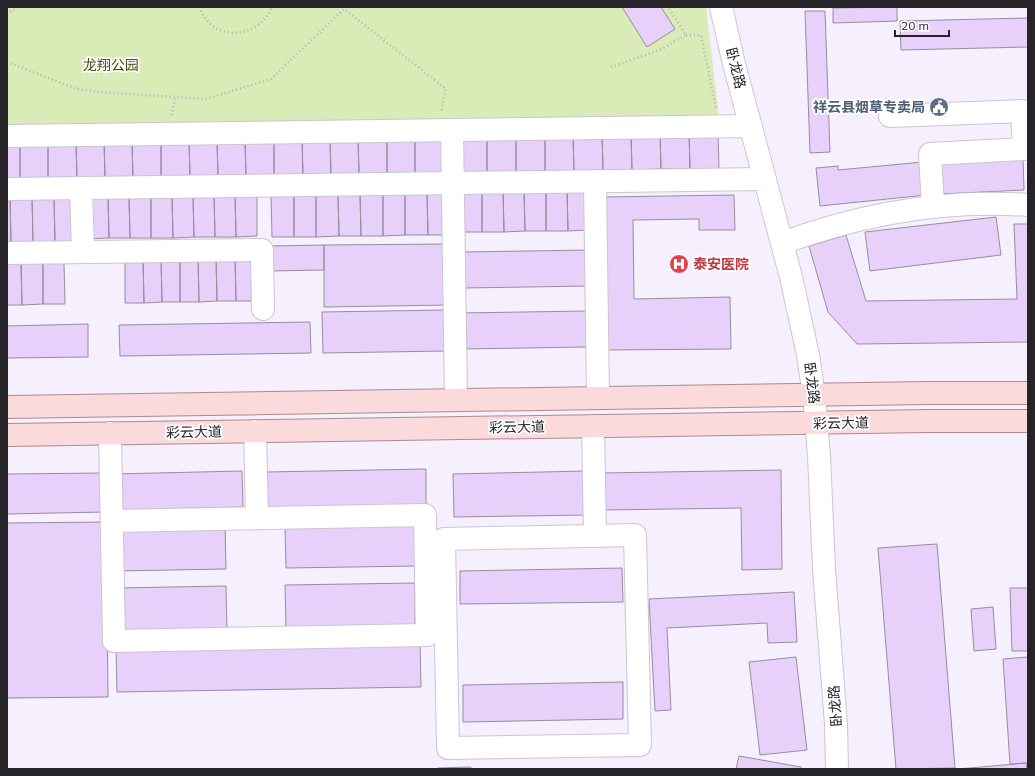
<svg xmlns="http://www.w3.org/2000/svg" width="1035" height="776" font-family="Mulish,'Noto Sans SC',sans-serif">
<rect width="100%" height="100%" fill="#f6effd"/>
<path fill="#d9ebb7" d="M7,7H706L719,117L7,125Z"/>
<path fill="#e7d0fa" stroke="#958e9b" d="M622,7H661L675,29L647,47Z
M897,7V21L833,23V8Z
M805,11H825L830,152L810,153Z
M1028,18V47L901,50L900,21Z
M660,132L661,169L632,170L631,133Z
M660,132H689L690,169H661Z
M689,132H718L719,169H690Z
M602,133L603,170L574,171L573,134Z
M602,133H631L632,170H603Z
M516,134V172H487V135Z
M516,134H545V171L516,172Z
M545,134H573L574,171H545Z
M458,135H487V172H458Z
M415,136V175H387V137Z
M415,136H443L444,174L415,175Z
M330,137L331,176H303L302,138Z
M330,137H358L359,175L331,176Z
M358,137H387V175H359Z
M274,138V177H246L245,139Z
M274,138H302L303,176L274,177Z
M189,139L190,178H161V140Z
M189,139H217L218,177L190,178Z
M217,139H245L246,177H218Z
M104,140L105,179H77L76,141Z
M104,140H132L133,179H105Z
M132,140H161V178L133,179Z
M48,141V180H20V142Z
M48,141H76L77,179L48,180Z
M7,142H20V180H7Z
M1023,158L1024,190L940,194L939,162Z
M923,162L926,195L820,206L816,168L838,166V170Z
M546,189H567L568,231H546Z
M546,189V231H525L524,190Z
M567,189H588L589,230L568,231Z
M482,190H503L504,232H482Z
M482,190V232H461L460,191Z
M503,190H524L525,231L504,232Z
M405,193H427L428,235H405Z
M405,193V235L383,236V194Z
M427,193H449L450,235H428Z
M235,194H257V236L236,237Z
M235,194L236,237H215L214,195Z
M360,194H383V236H361Z
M360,194L361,236H339L338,195Z
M151,195H172L173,238H151Z
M151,195V238H130L129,196Z
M172,195H193L194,237L173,238Z
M193,195H214L215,237H194Z
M271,195H294V237H272Z
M294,195H316V237H294Z
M316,195H338L339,236L316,237Z
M734,195L735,230H699V219L633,220L634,299L730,297L731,349L606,350L603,197Z
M75,196L76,242H55L54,197Z
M108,196H129L130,238H109Z
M108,196L109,238L88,239L87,197Z
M7,197H10L11,243H7Z
M10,197H32L33,243H11Z
M32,197H54L55,242L33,243Z
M996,217L1001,255L870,271L865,232Z
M1014,224H1028V342L857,344L828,312L809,246L846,235L866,301L1017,299Z
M449,244L450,305L324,307V245Z
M324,245V270L270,271L269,246Z
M589,250L590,286L464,288L463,252Z
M253,255L254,301H236L235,256Z
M180,256H198L199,302H180Z
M180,256V302H162L161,257Z
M198,256H216L217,301L199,302Z
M216,256H235L236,301H217Z
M125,257H143L144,303H125Z
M143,257H161L162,302L144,303Z
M7,263H21L22,305H7Z
M21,263H43V304L22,305Z
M43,263H64L65,304H43Z
M444,310L445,351L323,353L322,312Z
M586,311L587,347L461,349L460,313Z
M310,322L311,353L120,356L119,325Z
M88,324V357L7,358V326Z
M426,469V506L266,508V472Z
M781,470L782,569L742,570L741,508L604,510L603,473Z
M242,471L243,507L115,510L114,474Z
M587,471L588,515L454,517L453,474Z
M103,473L104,512L7,514V474Z
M106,522L108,697L7,698V523Z
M417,522V566L286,568L285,525Z
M225,523L226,569L116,571L115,525Z
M937,544L955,768L896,769L878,548Z
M622,568L623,602L460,604V571Z
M415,583V627L286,629L285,585Z
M226,586L227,630L117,632L116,588Z
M1010,588H1028V651H1012Z
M794,592L797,642L768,643L767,623L667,628L671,710L655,711L649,599Z
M993,607L996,649L974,651L971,609Z
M420,639L421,687L117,692L116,645Z
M796,657L807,750L760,755L749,662Z
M1028,657V763L1010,764L1003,659Z
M623,682V719L463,722V685Z
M739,756L801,767V769H736Z
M1026,763L1027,769H958Z
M471,767V769H438V768Z"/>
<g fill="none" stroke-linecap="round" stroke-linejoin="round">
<g stroke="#cdc5d3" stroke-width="24">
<path id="minor" d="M721,7L734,64L791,277L808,355L814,395L819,456L824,569L836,724L837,769
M890,116L1022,111L1024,149L930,154L933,207
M452,130L456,400
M7,136L751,126
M595,181L598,398
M81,188L83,252
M7,189L765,179
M782,243C861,214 944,199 1028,205
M7,253L262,250L263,309
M593,426L595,536
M255,431L257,518
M110,433L114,641L427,635L425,515L112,521
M635,535L640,745L448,748L444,539Z"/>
</g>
<g stroke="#ae8a8c" stroke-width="24">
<path id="major" d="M7,407L929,393H1028
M7,435L929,421H1028"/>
</g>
<path stroke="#b6b0bb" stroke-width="2.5" stroke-dasharray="1 3" stroke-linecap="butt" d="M199,7C203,15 207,22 214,27C235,40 263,30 272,7
M7,14L18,7
M686,35H701L716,108
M7,62L77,89L98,92L206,99L271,79L344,9L446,89L441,111
M611,67L660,50L686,35L668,7
M171,115L176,96"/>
<use href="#minor" stroke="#fff" stroke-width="22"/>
<use href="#major" stroke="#fadada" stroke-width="22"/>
</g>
<defs>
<g id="civic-disc" transform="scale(1)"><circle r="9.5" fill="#5c6f8a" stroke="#fff"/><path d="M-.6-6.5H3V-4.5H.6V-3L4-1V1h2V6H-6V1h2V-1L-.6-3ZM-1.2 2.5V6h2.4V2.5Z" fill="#fff"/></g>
<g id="hospital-disc" transform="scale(1)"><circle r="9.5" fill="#e0444e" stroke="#fff"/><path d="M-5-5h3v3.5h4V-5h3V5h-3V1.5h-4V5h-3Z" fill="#fff"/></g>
</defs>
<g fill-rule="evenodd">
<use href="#civic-disc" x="939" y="107"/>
<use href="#hospital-disc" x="679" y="264"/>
</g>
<g text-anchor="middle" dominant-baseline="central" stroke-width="3.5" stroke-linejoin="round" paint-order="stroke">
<g font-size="14" fill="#405114" stroke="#fff">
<text x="111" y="65">龙翔公园</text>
</g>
<g font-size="14" fill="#272429" stroke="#fff">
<text transform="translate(736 68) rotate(76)">卧龙路</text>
<text transform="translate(812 383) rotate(83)">卧龙路</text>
<text transform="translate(841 423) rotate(-1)">彩云大道</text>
<text transform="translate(517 427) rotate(-1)">彩云大道</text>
<text transform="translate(194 432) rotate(-1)">彩云大道</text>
<text transform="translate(835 706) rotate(-94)">卧龙路</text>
</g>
<g font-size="14" font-weight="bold" fill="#4e5e75" stroke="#fff" text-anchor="end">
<text x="925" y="107">祥云县烟草专卖局</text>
</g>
<g font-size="14" font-weight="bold" fill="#be3a42" stroke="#fff" text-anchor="start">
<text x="693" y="264">泰安医院</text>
</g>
</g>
<rect width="1035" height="776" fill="none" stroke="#272429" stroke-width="16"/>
<path d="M895 30v6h54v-6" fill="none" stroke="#272429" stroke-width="2"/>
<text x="901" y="30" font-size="12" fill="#272429" stroke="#ffffff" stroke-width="3" paint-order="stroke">20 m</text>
</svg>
